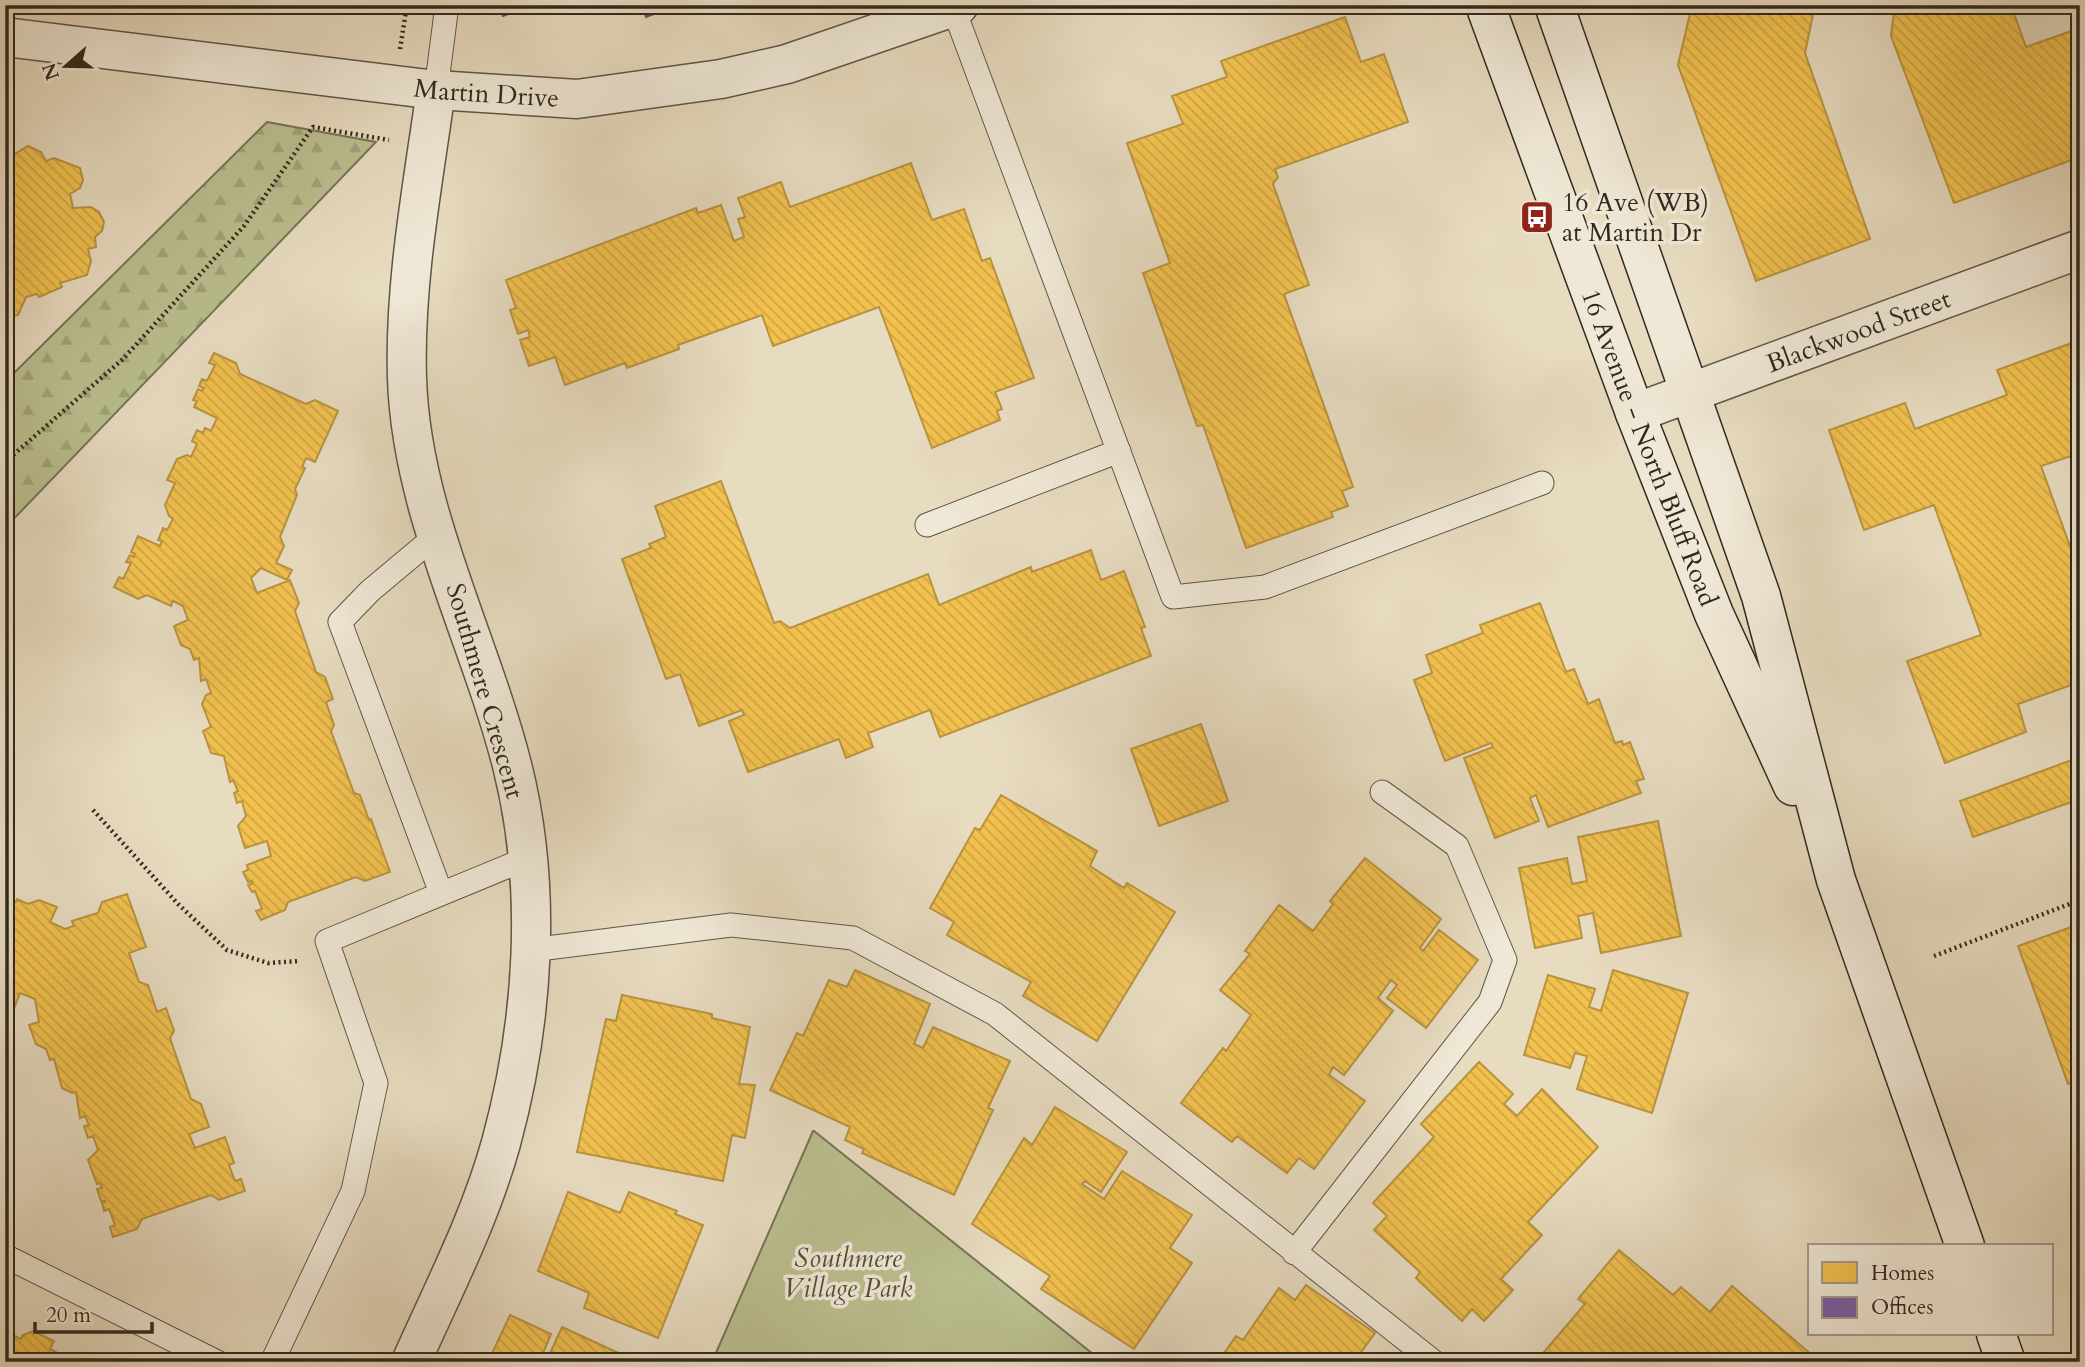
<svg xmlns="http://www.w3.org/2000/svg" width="2085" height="1367" font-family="Cardo,serif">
<defs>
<pattern id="forest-firs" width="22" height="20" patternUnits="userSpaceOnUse" patternTransform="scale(1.75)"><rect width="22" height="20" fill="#babe8f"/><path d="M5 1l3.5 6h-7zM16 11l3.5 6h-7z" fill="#a0a37b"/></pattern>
<pattern id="homes-back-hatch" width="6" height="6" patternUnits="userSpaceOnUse" patternTransform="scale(1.75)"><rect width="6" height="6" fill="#f2c14e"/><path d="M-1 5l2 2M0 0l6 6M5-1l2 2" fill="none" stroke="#d0a644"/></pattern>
<pattern id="offices-back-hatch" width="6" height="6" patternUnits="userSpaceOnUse" patternTransform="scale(1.75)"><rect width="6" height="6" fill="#7b5ea7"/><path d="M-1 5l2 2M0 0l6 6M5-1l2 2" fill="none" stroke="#604a80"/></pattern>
</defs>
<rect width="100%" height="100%" fill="#e7dbc0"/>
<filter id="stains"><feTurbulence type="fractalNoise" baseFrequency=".00286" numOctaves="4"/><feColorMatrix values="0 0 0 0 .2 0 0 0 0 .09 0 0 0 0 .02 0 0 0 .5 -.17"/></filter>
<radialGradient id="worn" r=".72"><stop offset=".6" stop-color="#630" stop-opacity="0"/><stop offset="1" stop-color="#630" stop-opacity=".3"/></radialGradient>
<path fill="url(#forest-firs)" stroke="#767457" stroke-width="2" d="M267,122L376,142L5,528V382Z"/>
<path fill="#babe8f" stroke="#767457" stroke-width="2" d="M813,1131H814L1103,1362H712Z"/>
<path fill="url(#homes-back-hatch)" stroke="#b89340" stroke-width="2" d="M1692,5H1815L1805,53L1870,239L1756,281L1678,65Z
M1895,5H2011L2026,47L2080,28V157L1954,203L1891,36Z
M1345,17L1361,62L1384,54L1408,122L1275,169L1278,177L1273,184L1309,285L1284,294L1353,487L1342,491L1348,506L1331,512L1333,517L1246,548L1203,425L1197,426L1143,273L1170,263L1127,143L1183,124L1172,96L1227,77L1221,61Z
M28,146L41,152L46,161L54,158L80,168L83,180L80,188L70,194L73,208L91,207L99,212L104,222L102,231L95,237L96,247L88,249L91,261L87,275L60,283L62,287L39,297L37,294L26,297L18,315L7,317L5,160Z
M911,163L932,220L964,209L982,261L990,258L1034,378L995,392L1002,409L997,411L1000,420L932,448L879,307L773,346L762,315L678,345L679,349L627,368L625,363L565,385L555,357L529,366L520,340L530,337L528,330L518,334L510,310L516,308L506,280L696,208L698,213L721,205L734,241L744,237L738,219L745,217L738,198L781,182L790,207Z
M2077,341L2080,349V453L2041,466L2080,574V682L2018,704L2026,732L1945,763L1907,661L1981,635L1934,505L1864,530L1829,430L1905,403L1915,429L2007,395L1997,370Z
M214,353L236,363L240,374L306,404L315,400L338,411L315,462L306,458L302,467L305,468L295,489L297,495L280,537L284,546L276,563L292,570L287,580L261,568L251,578L257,593L290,580L299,603L295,611L316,672L325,677L333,699L326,702L334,725L331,731L354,793L360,795L369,820L371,819L390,872L365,881L356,877L288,902L285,910L261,920L256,911L262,909L255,891L252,892L248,885L253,883L252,881L248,882L243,872L248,870L247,865L271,856L267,841L245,848L238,826L246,816L242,801L237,803L234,793L238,791L233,780L230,782L224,756L211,753L203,731L211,727L202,704L206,695L211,693L206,679L201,681L199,658L194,660L190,649L181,645L174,626L188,620L183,606L173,601L171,606L147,595L138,599L114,587L119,577L123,579L131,563L126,562L130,555L134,557L135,554L131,552L138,536L160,546L162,541L158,540L163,528L167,530L173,519L169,516L165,505L175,483L167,480L177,459L187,455L191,457L197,444L192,441L197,430L203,433L205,428L211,431L217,418L194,407L197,401L193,400L198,389L202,391L204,388L199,386L202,379L207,381L215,365L209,363Z
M721,481L774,623L780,621L790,628L928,574L939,605L1031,567L1032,572L1091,550L1101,580L1124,571L1145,627L1141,628L1151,656L940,737L930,710L868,733L873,747L846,758L839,739L748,772L729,721L744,715L742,710L699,726L680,674L666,679L622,559L651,548L649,544L666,537L655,506Z
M1540,603L1566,672L1574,669L1588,704L1599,699L1615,743L1622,741L1623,745L1630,742L1644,779L1636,781L1641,793L1548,827L1536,795L1530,798L1539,821L1495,838L1464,758L1493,747L1491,743L1445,761L1414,680L1432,673L1426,655L1483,633L1480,625Z
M1201,724L1228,801L1159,826L1131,749Z
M2080,757V799L1973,837L1960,801Z
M1001,795L1097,851L1090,866L1124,888L1127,883L1175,912L1097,1041L1023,996L1031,982L947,935L954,922L930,908L975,828L980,830Z
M1658,821L1681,936L1601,953L1593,913L1578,916L1582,938L1535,948L1519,868L1567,858L1572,884L1587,881L1578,837Z
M1365,858L1441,919L1420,948L1423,951L1439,930L1478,960L1426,1028L1387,998L1397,985L1391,980L1378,998L1393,1011L1344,1075L1333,1067L1329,1075L1365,1101L1314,1169L1299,1158L1287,1173L1237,1136L1232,1142L1181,1103L1223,1048L1226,1051L1251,1015L1220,990L1250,954L1245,951L1279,905L1313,931L1333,904L1330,901Z
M5,892L9,894L6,899L16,902L17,899L28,904L39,900L57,907L50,922L65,929L74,926L72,921L98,913L102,902L127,894L146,947L129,953L139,982L148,985L157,1012L166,1008L174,1031L170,1038L191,1099L201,1104L209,1127L189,1134L195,1148L225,1137L234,1163L229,1165L235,1181L241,1179L245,1191L219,1200L211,1195L142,1219L137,1229L113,1237L110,1227L115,1225L109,1209L104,1211L102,1203L106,1201H101L97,1189L102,1188L100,1183L97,1184L88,1160L98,1150L93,1136L88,1138L84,1126L89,1125L85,1116L80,1118L76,1092L72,1093L62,1088L54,1059L50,1060L46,1049L36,1044L29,1025L39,1022L35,999L20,993L8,1025L5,1023Z
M2080,924V1080L2068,1084L2018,946Z
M855,970L930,1004L914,1044L923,1048L933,1027L1010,1061L988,1108L993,1110L954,1195L862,1153L864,1149L845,1140L850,1127L770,1090L797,1033L803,1036L829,980L847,987Z
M1613,970L1688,993L1652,1113L1577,1089L1587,1056L1575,1053L1570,1068L1524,1055L1548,975L1595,989L1589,1007L1601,1011Z
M622,995L712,1014V1018L750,1027L739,1084L755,1085L745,1138L732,1135L723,1181L577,1152L606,1019L616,1021Z
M1479,1062L1513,1094L1504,1104L1517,1116L1542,1089L1598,1147L1528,1222L1542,1235L1501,1279L1513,1290L1484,1321L1472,1309L1462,1321L1416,1278L1420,1272L1374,1230L1387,1216L1373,1203L1434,1137L1421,1124Z
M1055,1107L1127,1152L1101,1192L1085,1181L1082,1184L1104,1199L1122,1171L1192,1215L1170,1248L1192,1263L1134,1349L1041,1289L1050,1276L972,1224L1024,1138L1032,1145Z
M568,1192L620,1213L629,1192L677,1211L675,1214L703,1225L658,1338L584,1308L589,1293L538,1271Z
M1619,1250L1673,1295L1681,1287L1710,1312L1732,1286L1820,1362H1702L1691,1353L1683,1362H1556L1544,1352L1585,1304L1578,1299Z
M1306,1285L1375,1333L1354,1362H1218L1236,1336L1243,1340L1279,1288L1295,1300Z
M510,1315L551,1334L540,1360L544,1362H488Z
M5,1325L11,1327L8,1333L21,1339L23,1335L33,1331L54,1341L50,1349L74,1362H5Z
M562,1327L638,1362H546Z"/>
<path fill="url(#offices-back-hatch)" stroke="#654e7e" stroke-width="2" d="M499,5H533L503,16Z
M554,5H579L557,13Z
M596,5H625L600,14Z
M642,5H678L646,17Z"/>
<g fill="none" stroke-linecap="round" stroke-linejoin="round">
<g stroke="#5e5647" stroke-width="25">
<path id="service" d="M953,7L1173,597L1265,587L1542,483
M436,90L447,5
M927,525L1119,451
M438,534L370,591L340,622L441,893
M531,950L731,925L853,938L995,1014L1434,1362
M1294,1253L1490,1002L1505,960L1457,846L1382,792
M5,1256L217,1362
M272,1362L353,1191L376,1083L327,941L528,858"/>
</g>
<g stroke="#5e5647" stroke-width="41">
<g id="minor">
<path id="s1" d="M1635,413L2080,249"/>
<path d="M411,1362C443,1290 480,1219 501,1143C534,1022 543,887 512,765C479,636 411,512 407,378C404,282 423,184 436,90"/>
</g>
</g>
<g stroke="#5e5647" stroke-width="41">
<g id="tertiary">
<path id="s2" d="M5,37L436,90L577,99L721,79L787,64L959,5"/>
</g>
</g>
<g stroke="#31291f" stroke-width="41">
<g id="secondary">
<path id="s3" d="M1485,5L1635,413L1714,614L1793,786"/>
<path d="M1554,5L1761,596L1836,880L1965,1246"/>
<path d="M1996,1334L2006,1362"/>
</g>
</g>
<path stroke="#31291f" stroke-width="4.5" stroke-dasharray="2 3.5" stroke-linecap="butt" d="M400,49L407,5
M5,462L123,359L244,226L313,127L389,140
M93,810L178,904L227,950L268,963L300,961
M1934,956L2080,900"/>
<use href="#service" stroke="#efe8d6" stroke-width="23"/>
<use href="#minor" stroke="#efe8d6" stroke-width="38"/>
<use href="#tertiary" stroke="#efe8d6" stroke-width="38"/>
<use href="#secondary" stroke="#efe8d6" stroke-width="38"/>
</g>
<defs>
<g id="bus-square" transform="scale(1.75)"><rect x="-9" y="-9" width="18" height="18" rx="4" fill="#8f2418" stroke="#efe8d6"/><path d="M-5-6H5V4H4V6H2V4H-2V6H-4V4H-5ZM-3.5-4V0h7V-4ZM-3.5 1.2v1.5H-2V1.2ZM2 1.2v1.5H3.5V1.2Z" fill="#fff"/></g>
</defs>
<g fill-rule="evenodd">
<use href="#bus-square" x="1537" y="217"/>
</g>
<g text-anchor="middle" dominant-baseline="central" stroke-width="7" stroke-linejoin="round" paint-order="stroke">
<g font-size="26" fill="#31291f" stroke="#efe8d6">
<text stroke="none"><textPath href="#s2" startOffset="485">Martin Drive</textPath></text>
<text stroke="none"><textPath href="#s1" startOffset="238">Blackwood Street</textPath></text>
<text stroke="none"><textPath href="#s3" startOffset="472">16 Avenue - North Bluff Road</textPath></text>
<text transform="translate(485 691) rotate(74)">Southmere Crescent</text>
</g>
<g font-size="26" fill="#31291f" stroke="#efe8d6" text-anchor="start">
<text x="1562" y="202">16 Ave (WB)<tspan x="1562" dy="30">at Martin Dr</tspan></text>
</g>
<g font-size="26" font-style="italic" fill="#534e3b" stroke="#efe8d6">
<text x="848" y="1258">Southmere<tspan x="848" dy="30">Village Park</tspan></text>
</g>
</g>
<rect width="2085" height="1367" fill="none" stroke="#e7dbc0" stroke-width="28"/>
<rect x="7" y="7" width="2071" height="1353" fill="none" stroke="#31291f" stroke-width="3.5"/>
<rect x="14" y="14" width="2057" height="1339" fill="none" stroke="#31291f" stroke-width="2"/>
<rect x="1808" y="1244" width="245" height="91" fill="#efe8d6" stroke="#a39c8d" stroke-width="2"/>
<rect x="1822" y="1262" width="35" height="21" fill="#f2c14e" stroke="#a39c8d" stroke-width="2"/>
<text x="1871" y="1280" font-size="21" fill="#31291f">Homes</text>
<rect x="1822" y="1297" width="35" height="21" fill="#7b5ea7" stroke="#a39c8d" stroke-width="2"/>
<text x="1871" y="1314" font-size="21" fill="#31291f">Offices</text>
<g transform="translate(66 66) rotate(250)" stroke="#efe8d6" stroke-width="5" paint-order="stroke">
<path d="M0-5L12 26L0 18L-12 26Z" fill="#31291f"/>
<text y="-10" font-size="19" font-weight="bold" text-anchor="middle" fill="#31291f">N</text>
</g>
<path d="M35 1322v10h117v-10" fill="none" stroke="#31291f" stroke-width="3.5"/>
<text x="46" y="1322" font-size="21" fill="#31291f" stroke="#efe8d6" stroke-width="5" paint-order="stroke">20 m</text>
<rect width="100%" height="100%" filter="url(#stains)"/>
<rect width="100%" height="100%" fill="url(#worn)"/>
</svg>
